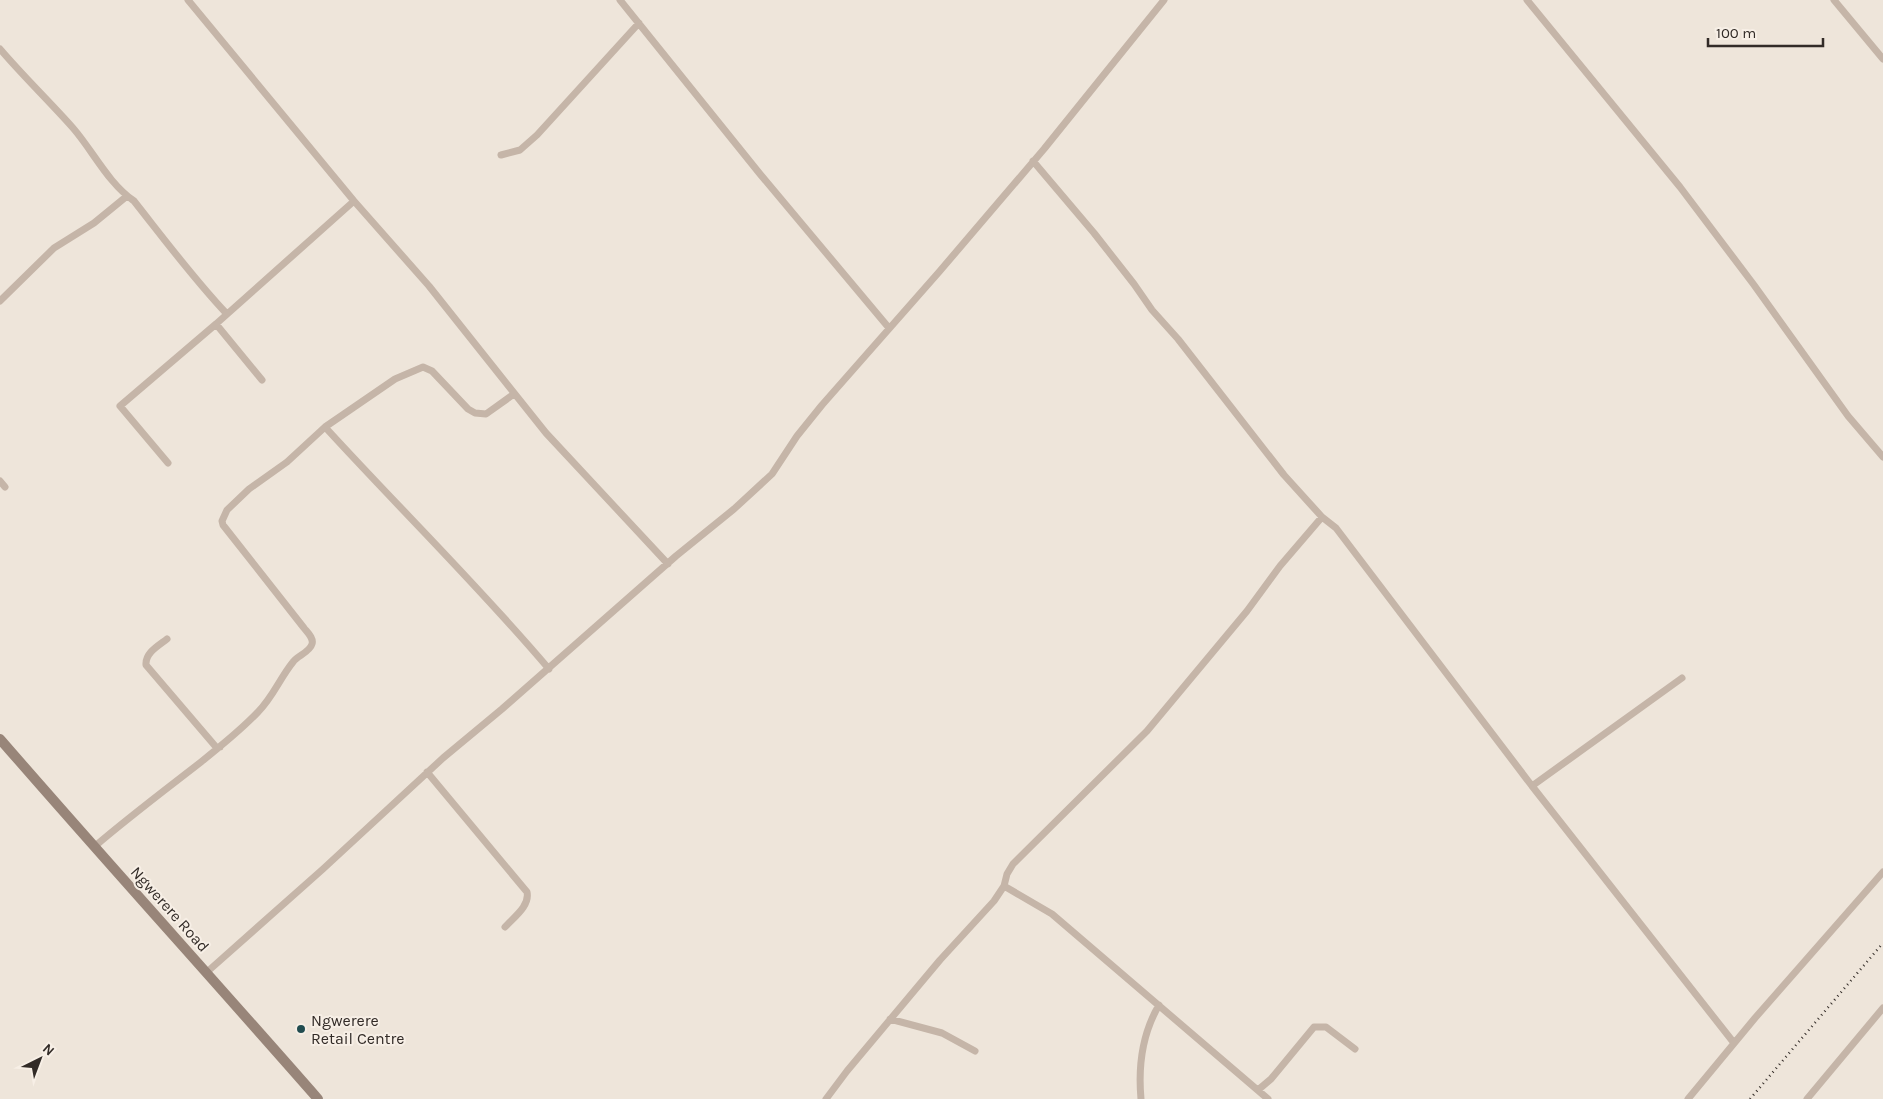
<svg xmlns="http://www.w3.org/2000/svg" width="1883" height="1099" font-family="Karla,sans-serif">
<rect width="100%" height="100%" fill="#eee5da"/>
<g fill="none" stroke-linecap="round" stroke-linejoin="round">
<path stroke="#c5b5a8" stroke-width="7" d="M188,0L354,201L429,286L546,433L668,564
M620,0L760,174L889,328
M1527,0L1680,187L1754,285L1848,416L1883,457
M1834,0L1883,59
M0,49C23,76 49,101 73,128C93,151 108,183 134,201C164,239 193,278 226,313
M501,155L520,150L537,135L639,23
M1033,161L1094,233L1134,284L1152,310L1178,339L1284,475L1322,517L1336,528L1532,786
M0,301L54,248L94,223L127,196
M262,380L216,324L354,201
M325,427C399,508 478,585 549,669
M168,463L120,406L216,324
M0,481L5,487
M167,639C158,646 145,653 146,665L216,747H220
M1682,678L1532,786L1734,1043
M427,772L527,892C530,906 514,917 505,927
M94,847C129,817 165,790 201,762C221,746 241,730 258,712C273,697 280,678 293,662C297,656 310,652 312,644C314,638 307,632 304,628L223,525L222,521L227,510L249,489L287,462L325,427L395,379L423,367L432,371L468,409L475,413L486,414L514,394
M1004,886L1052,914L1268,1099
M207,972L323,869L443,758L502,709L676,556L734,509L772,474L797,436L822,405L939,272L1044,149L1164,0
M890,1019L942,1033L975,1051
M1258,1090L1271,1079L1314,1027H1326L1355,1049
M826,1099L847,1071L940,960L994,901L1004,886L1007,874L1013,864L1147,731L1247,611L1280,566L1322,517
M1141,1099C1138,1066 1142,1034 1159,1005
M1688,1099L1755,1018L1883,872
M1807,1099L1883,1008"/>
<path stroke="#988579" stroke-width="10" d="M0,739C105,860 212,978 318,1099"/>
<path stroke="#322b27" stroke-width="2.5" stroke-dasharray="1 4" stroke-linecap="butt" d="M1750,1099L1883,943"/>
</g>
<circle fill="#214c4f" stroke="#f7efe6" stroke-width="2" cx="301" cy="1029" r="5"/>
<g text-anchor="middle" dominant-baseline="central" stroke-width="4" stroke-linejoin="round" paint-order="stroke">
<g font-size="16" fill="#322b27" stroke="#f7efe6">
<text transform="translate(170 909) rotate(48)">Ngwerere Road</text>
</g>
<g font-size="16" fill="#322b27" stroke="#f7efe6" text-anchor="start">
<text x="311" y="1020">Ngwerere<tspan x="311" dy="18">Retail Centre</tspan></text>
</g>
</g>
<g transform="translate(40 1059) rotate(42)" stroke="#f7efe6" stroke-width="4" paint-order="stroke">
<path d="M0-4L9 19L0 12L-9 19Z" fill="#322b27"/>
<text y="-8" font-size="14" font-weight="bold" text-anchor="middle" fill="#322b27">N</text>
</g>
<path d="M1708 38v8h115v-8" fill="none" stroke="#322b27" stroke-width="2.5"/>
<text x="1716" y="38" font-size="15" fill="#322b27" stroke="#f7efe6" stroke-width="4" paint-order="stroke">100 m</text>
</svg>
